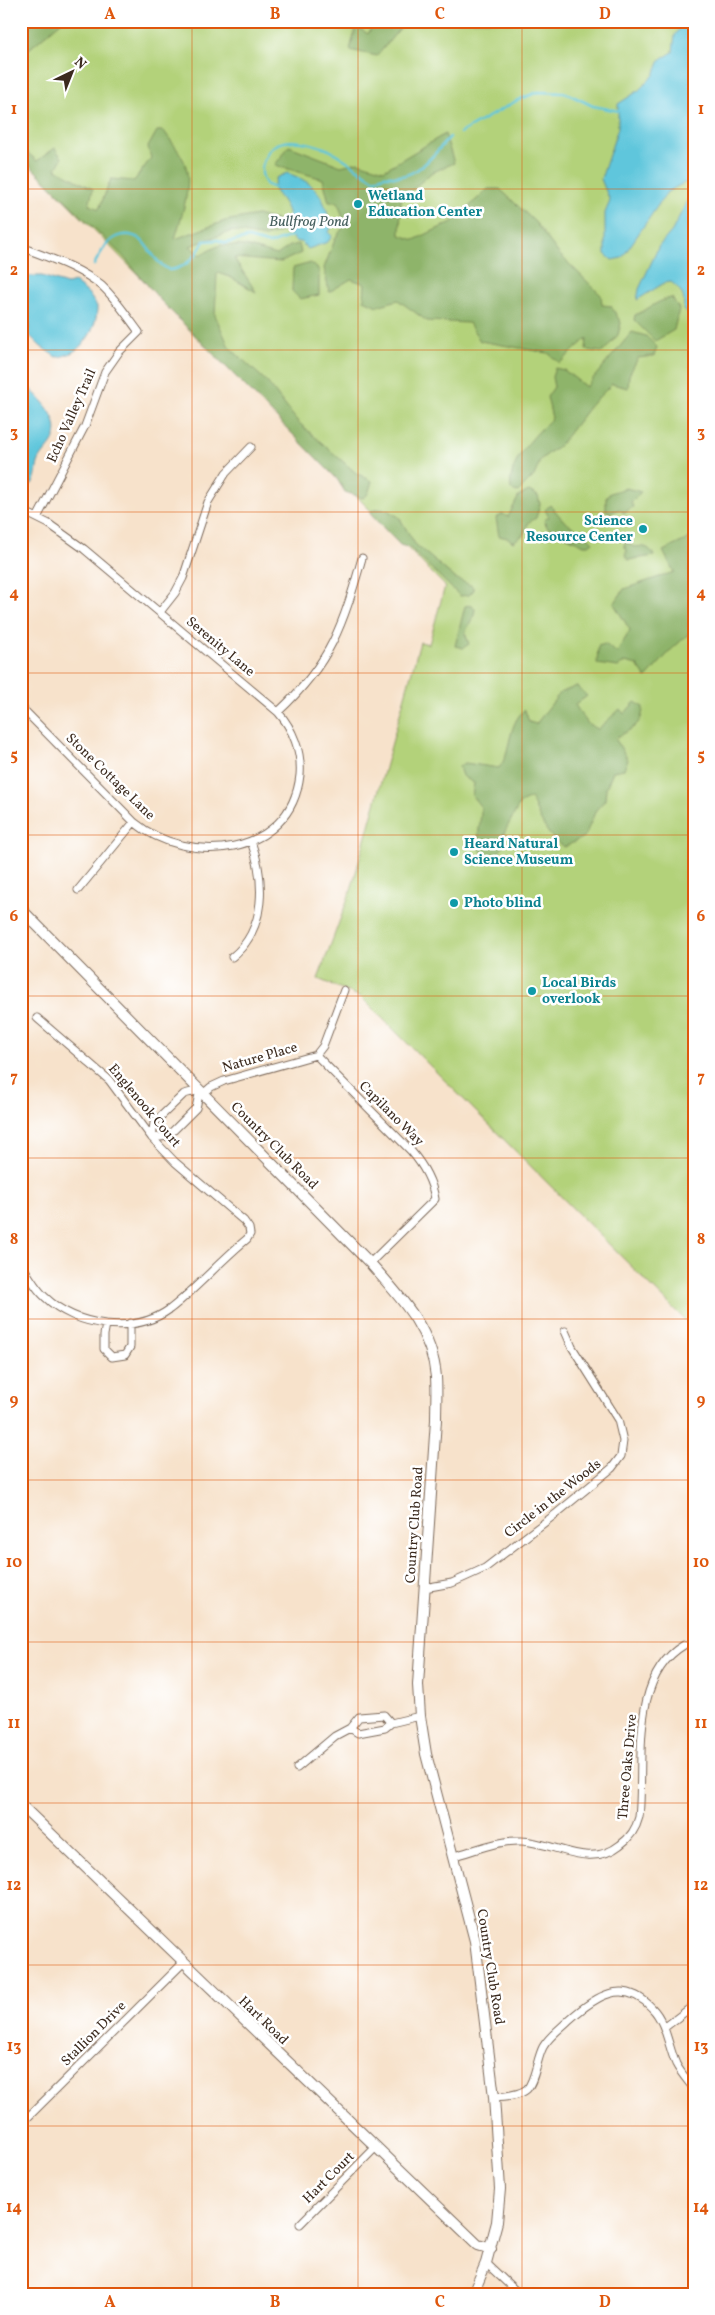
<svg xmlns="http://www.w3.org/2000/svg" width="715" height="2315" font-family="Vollkorn,serif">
<rect width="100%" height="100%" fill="#fff"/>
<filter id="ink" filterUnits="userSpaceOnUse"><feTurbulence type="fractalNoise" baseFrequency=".02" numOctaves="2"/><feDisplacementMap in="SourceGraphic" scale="10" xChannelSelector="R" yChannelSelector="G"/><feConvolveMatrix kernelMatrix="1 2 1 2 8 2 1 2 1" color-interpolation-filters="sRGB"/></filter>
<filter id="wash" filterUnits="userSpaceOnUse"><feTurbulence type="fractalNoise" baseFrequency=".0096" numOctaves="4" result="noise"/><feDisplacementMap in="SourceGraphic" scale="20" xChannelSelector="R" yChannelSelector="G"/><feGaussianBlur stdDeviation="1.12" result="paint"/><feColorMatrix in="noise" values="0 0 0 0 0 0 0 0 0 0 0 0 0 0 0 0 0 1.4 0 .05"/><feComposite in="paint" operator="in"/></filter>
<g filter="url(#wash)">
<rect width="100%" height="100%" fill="#f7e2cb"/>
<path fill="#b3d27a" stroke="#777e4c" d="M31,21H694V1329L361,997L318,979L351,890L420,642L429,644L445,586L21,156V31Z"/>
<path fill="#8eb46a" stroke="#646f44" d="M35,21H62L21,56V35Z
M375,21H406L377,56L350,50L356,26L368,34Z
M157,131H164C170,140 179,150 184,161C194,183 181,217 175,239L225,221L257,215L283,222V231L265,237L232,231L190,246L200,255L220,245L245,246L277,255L290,246L299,244L301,253L281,262L234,258L256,292L230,277L217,273L215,315L229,347L267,382L298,422L356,473L372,481L368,494L363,498L345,492L337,479L161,301L123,256L21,157V147L37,161L55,148L62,158L56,169L93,189L89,205L99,209L111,179L134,181L151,158L148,147Z
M445,134L454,163L431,173L401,200L400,235L414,240L452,222L488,189H500L535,222L559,254L601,295L602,305L611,306L621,323L618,335L603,352L586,350L587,338L560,363L548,353L480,341L469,323L427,321L398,300L377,306L364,300L365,284L351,279L329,292L324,268L336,237L345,225L338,202H329L323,179L275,165L289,146L341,166L358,162L384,170Z
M311,263L319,270V295L300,299L292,291L293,268Z
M672,298L679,309L674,330L655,341L634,320L635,315C647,310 660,299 672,298Z
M632,332L646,336L657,347L654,356L638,358L629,375L628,388L612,384L590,406L560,445L541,459L534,476L518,492L511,490C507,462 534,436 552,418L547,397L554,387L552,377L555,368L564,370L586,387Z
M626,488L641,492L631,502L633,507L624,513L619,509L611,513L606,511V498L610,493Z
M529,491L538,496L540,504L536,518L529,522L523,535L513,542L508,538L499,536L496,518L503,514L508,517L519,496Z
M550,505L565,522L586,535L593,542L589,545H584L547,527L544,520L549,517L545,510Z
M378,509L387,510L399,517L415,544L455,578L472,586L474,590L469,595L460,596L410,548L400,545L371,515V511Z
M690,538H694L692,631L672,649L646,678L637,665L625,662L618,667L597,664L598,646L605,644L617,653L630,630L614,604L624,589L674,572L663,551Z
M626,542L634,547C643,546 650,546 654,556L628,560L625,555L627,551L624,545Z
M472,605L475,609L474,615L465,633L469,644L463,648L455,646L465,606Z
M577,686L587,696L575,705L588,724L598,729L620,709L624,714L635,702L643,707C643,726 629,730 615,738L628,760L624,769L613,771L606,788L605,800L596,810L585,836L565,847C547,839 538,815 531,798L520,803L504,833L502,848L495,857H486C472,843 482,824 481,807L472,796L474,783L462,776L459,767L465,763L499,768C512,752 507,723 525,710L529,722L536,724L560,693Z"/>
<path fill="#5fc6dc" stroke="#4d787d" d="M686,21H694V182L684,183L667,192L622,258L612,260L605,254V213L610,201L601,179L618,128V104L638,91L654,75L660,60L673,52L675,35Z
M287,173C319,184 325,198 331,229L328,232L332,236L328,242L308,249L301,242L295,241C285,229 291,225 288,212C285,202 278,196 273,188L276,178Z
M694,193V318L683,310C686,297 681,289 671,282L664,283L637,300L639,289L659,246L672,231L687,201Z
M21,276H42L67,284L74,282L88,293L97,306C98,329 81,356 56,357L40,346L27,333L30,326L28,323L21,322Z
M21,380C36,395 65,418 53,441C49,449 41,454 38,463C35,477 37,485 21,490Z"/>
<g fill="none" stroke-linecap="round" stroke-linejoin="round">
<path stroke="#5fc6dc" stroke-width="2.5" d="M460,133L518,100L538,92L566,93L593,106L619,111
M275,188L267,185C260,176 261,165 266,156C276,133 311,142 329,150C345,158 359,171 375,180C389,172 388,178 401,176C422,173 436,151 450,137
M94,265C102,250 110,233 130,235C135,236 139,237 143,242C152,252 156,263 169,270C185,269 197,256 204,241L218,240L226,243L248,238L270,244L294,235"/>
</g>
</g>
<g filter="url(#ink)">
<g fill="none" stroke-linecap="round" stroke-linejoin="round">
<g stroke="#7d6a5b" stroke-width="9">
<path id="street" d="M21,247C49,258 79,267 102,286C116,299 127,316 139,332L119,352L105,372L85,426L37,518
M21,510L49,524L84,549L278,712C293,729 302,752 300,775C291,858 187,866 134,822L21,707
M160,612L175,593L183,578L208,502L226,473L251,447
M278,712C331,663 343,625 362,558
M78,890L134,822
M232,957C267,929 265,880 251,841
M316,1055L411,1151C423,1165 432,1180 435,1199L370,1263
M200,1090L196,1108L168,1136L152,1138L154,1123L184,1094Z
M203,1094L211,1087L224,1081L316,1055L323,1046L344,990
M21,1263C28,1275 35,1288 45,1297C76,1327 134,1335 170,1309C197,1288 220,1261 247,1239L250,1234L249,1228L244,1221L175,1162L152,1138L109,1080L37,1018
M106,1324L104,1335V1349L112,1357L125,1355L130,1347V1323
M424,1588L452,1583L485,1568L557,1513L612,1468L621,1456L623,1441L618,1420L572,1347L565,1331
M350,1728L358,1733L385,1728L391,1723L420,1716
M297,1768L335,1736L350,1728L359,1717L384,1715L391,1723
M454,1856C476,1850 499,1840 521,1841C555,1842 589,1870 620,1845C630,1838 636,1829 639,1817C645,1764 628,1678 684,1645
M664,2028L694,2005
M494,2097C504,2096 519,2096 527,2089C535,2081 537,2058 543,2047C549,2036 561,2028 570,2019C595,1997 623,1977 652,2008C666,2022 668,2046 676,2064C680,2072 688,2081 694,2089
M21,2124L183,1963
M300,2224L375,2148
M486,2263L519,2294"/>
</g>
<g stroke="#7d6a5b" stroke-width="12">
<path id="secondary" d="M21,909L370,1263C400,1297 432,1329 436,1377C437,1391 436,1406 436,1420L418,1685L420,1716L426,1754L475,1941L494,2097L500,2189L497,2222L486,2263L473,2294
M21,1805L478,2245L491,2249"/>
</g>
<use href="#street" stroke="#fff" stroke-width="7"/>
<use href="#secondary" stroke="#fff" stroke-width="10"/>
</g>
</g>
<path fill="none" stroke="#df570d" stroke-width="1" stroke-opacity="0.55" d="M192,21V2294M358,21V2294M522,21V2294M21,189H694M21,350H694M21,512H694M21,673H694M21,835H694M21,996H694M21,1158H694M21,1319H694M21,1480H694M21,1642H694M21,1803H694M21,1965H694M21,2126H694"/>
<g fill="#0f9aa8" stroke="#fff" stroke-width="2">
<circle cx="358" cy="204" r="5"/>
<circle cx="643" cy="529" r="5"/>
<circle cx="454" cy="852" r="5"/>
<circle cx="454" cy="903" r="5"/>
<circle cx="532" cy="991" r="5"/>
</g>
<g text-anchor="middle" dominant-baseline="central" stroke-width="5" stroke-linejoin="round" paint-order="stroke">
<g font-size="14" font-weight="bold" fill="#0d838f" stroke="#fff" text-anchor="start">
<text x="368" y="196">Wetland<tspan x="368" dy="16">Education Center</tspan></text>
<text x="633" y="521" text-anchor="end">Science<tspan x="633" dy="16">Resource Center</tspan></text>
<text x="464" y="844">Heard Natural<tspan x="464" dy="16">Science Museum</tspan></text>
<text x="464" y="903">Photo blind</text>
<text x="542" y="983">Local Birds<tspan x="542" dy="16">overlook</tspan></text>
</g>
<g font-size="14" fill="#3b2a1e" stroke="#fff">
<text transform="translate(72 416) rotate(-66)">Echo Valley Trail</text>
<text transform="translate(220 647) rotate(40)">Serenity Lane</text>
<text transform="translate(110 777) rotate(44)">Stone Cottage Lane</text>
<text transform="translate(260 1058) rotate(-16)">Nature Place</text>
<text transform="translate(144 1106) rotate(50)">Englenook Court</text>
<text transform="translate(391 1114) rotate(45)">Capilano Way</text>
<text transform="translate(274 1146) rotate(45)">Country Club Road</text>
<text transform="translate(553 1499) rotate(-38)">Circle in the Woods</text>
<text transform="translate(415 1525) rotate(-86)">Country Club Road</text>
<text transform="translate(628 1767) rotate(-85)">Three Oaks Drive</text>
<text transform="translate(490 1967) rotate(81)">Country Club Road</text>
<text transform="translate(263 2021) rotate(44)">Hart Road</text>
<text transform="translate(94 2034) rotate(-45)">Stallion Drive</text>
<text transform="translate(329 2178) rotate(-45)">Hart Court</text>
</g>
<g font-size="15" font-style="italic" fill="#486160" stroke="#fff">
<text x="309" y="222">Bullfrog Pond</text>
</g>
</g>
<rect width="715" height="2315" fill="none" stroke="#fff" stroke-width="55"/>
<g transform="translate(72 72) rotate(43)" stroke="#ffffff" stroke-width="4" paint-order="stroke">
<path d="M0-4L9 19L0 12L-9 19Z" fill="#3b2a1e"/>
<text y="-8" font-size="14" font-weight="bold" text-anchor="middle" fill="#3b2a1e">N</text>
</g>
<rect x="28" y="28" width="660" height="2260" fill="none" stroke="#df570d" stroke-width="2"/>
<g font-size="16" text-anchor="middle" font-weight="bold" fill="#df570d">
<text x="110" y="19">A</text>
<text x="275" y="19">B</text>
<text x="440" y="19">C</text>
<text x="605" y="19">D</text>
<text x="14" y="114">1</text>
<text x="701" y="114">1</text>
<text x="14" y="275">2</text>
<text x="701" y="275">2</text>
<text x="14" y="437">3</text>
<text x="701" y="437">3</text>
<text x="14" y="598">4</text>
<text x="701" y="598">4</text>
<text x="14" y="760">5</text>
<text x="701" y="760">5</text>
<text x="14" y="921">6</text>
<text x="701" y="921">6</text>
<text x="14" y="1082">7</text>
<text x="701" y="1082">7</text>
<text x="14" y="1244">8</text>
<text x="701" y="1244">8</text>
<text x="14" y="1405">9</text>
<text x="701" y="1405">9</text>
<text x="14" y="1567">10</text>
<text x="701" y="1567">10</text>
<text x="14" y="1728">11</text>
<text x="701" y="1728">11</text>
<text x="14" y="1890">12</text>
<text x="701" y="1890">12</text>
<text x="14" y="2051">13</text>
<text x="701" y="2051">13</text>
<text x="14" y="2212">14</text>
<text x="701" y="2212">14</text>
<text x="110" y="2307">A</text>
<text x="275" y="2307">B</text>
<text x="440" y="2307">C</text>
<text x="605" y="2307">D</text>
</g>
</svg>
